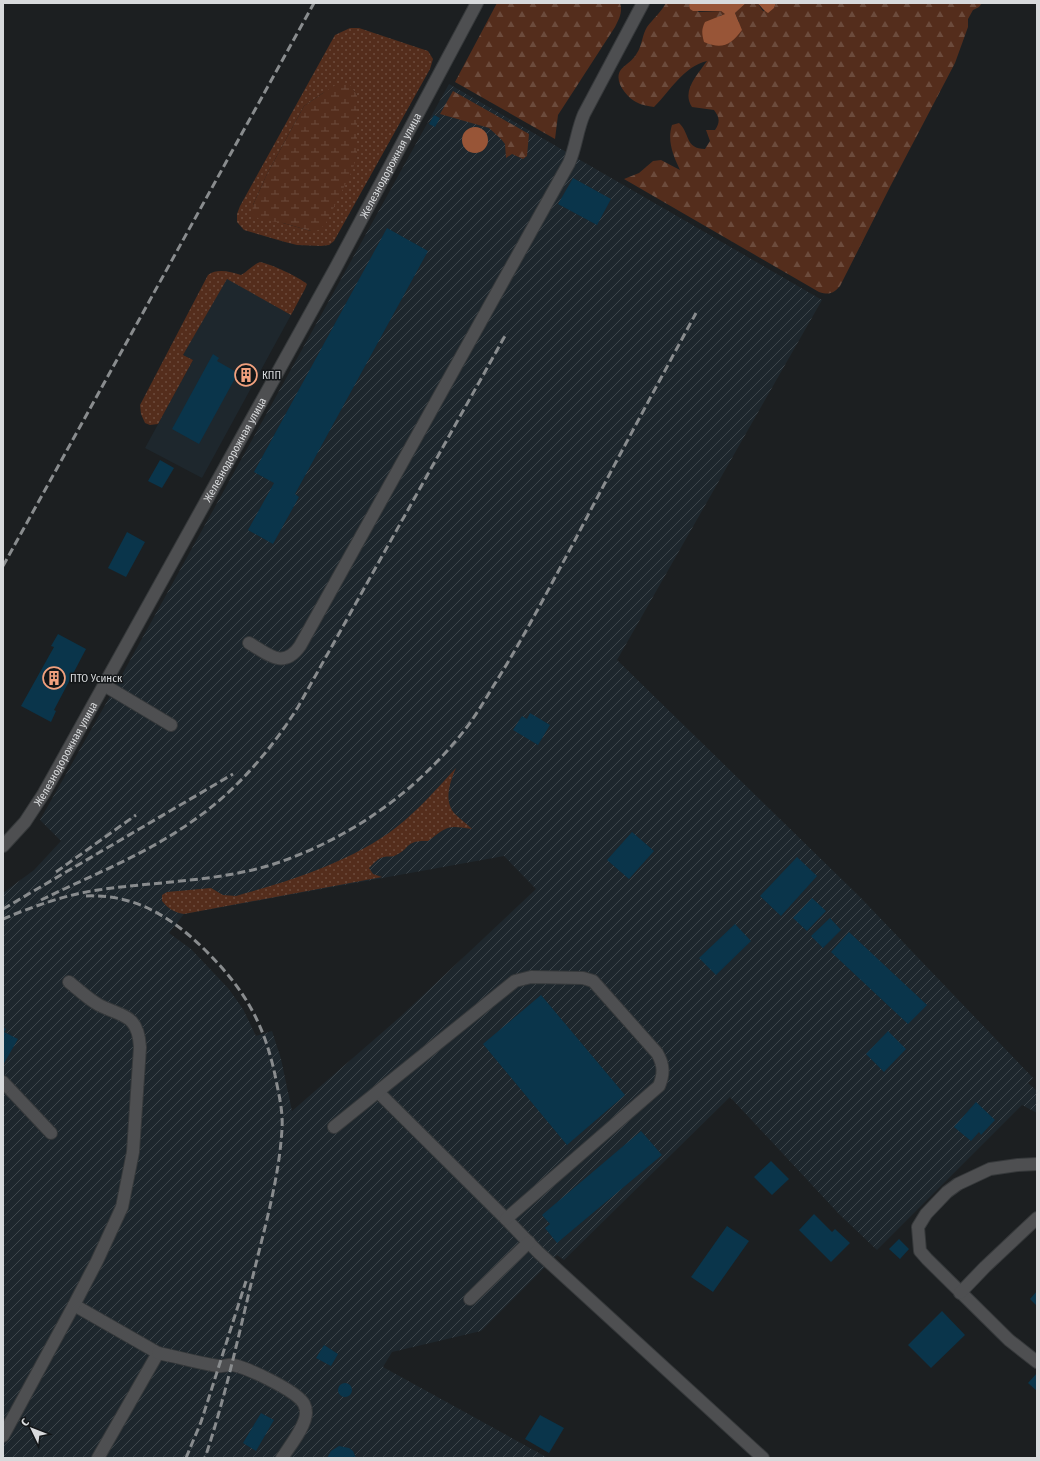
<svg xmlns="http://www.w3.org/2000/svg" width="1040" height="1461" font-family="'Fira Sans Condensed',sans-serif">
<defs>
<pattern id="industrial-furrows" width="10" height="10" patternUnits="userSpaceOnUse"><rect width="10" height="10" fill="#1e272d"/><path d="M-1 1l2-2M0 10L10 0M9 11l2-2" fill="none" stroke="#3e464b"/></pattern>
<pattern id="grass-dots" width="8" height="8" patternUnits="userSpaceOnUse"><rect width="8" height="8" fill="#542d1c"/><path d="M2 2h.1M6 6h.1" fill="none" stroke="#6c4b3c" stroke-width="1.8" stroke-linecap="round"/></pattern>
<pattern id="forest-firs" width="22" height="20" patternUnits="userSpaceOnUse"><rect width="22" height="20" fill="#542d1c"/><path d="M5 1l3.5 6h-7zM16 11l3.5 6h-7z" fill="#6c4b3c"/></pattern>
<pattern id="wetland-marsh" width="20" height="14" patternUnits="userSpaceOnUse"><rect width="20" height="14" fill="#542d1c"/><path d="M1 5h8M5 5V1M11 12h8M15 12V8" fill="none" stroke="#6c4b3c"/></pattern>
</defs>
<rect width="100%" height="100%" fill="#1c1f21"/>
<path fill="#1e272d" d="M227,278L291,315L202,478L145,448L193,360L183,355Z"/>
<path fill="url(#industrial-furrows)" fill-rule="evenodd" d="M449,84L822,300L617,660L861,898L1033,1078L1028,1083L1037,1091V1113L1022,1105L877,1250L839,1214L730,1097L564,1260L557,1255L481,1331L392,1352L383,1367L548,1458H3V893L34,870L61,841L40,820L113,691ZM504,856L536,889L400,1017L292,1111L281,1059L272,1031L256,1036L243,1009L228,988L191,949L169,933L184,914Z"/>
<path fill="url(#grass-dots)" fill-rule="evenodd" d="M350,28H359L428,51L433,59L430,69L334,241L329,245L321,246L297,245L285,242L244,230L237,222V214L240,206L335,35ZM349,85L357,95V156L311,231L283,223L253,205L267,174L304,106L323,93Z
M260,262C271,264 299,277 307,284L305,289L291,315L227,279L183,355L193,360L158,424L150,425L145,423L141,414L140,405L208,275C218,268 230,272 241,275C248,271 252,265 260,262Z
M456,768C450,782 443,801 455,814C460,819 467,824 472,829C447,825 448,826 428,841C404,840 411,849 394,856C391,857 387,856 384,857C378,858 373,864 369,868L373,874L382,877L184,914C173,912 169,909 162,901V895L167,892L211,888L223,895L236,896L246,893C298,879 364,856 404,821C423,805 439,786 456,768Z"/>
<path fill="url(#forest-firs)" d="M497,3H620C623,12 619,19 615,27L558,115L555,139L455,82Z
M666,3H690L689,6L699,12L721,11L726,14L719,16L739,22L735,13L746,3L758,4L763,11L774,8L776,3H982L979,7L973,10L968,19V27L955,63L891,185L840,286C833,294 829,295 819,292L624,179L639,173L653,161L661,160L680,170C673,155 667,141 672,125L679,123C690,133 685,149 705,149L710,141L706,130H715C720,122 720,118 714,110L692,107C681,91 698,74 707,61C683,67 671,90 654,107C648,106 641,105 636,102C627,97 614,82 620,71C624,65 633,61 637,53C642,46 642,35 647,27C653,19 661,12 666,3Z
M453,91L529,134L527,156L523,159L512,154L506,158L505,144L501,139L489,128L440,114Z"/>
<path fill="url(#wetland-marsh)" d="M344,82L350,85L357,95V156L352,171L326,223L319,230L311,231L283,223L259,219L252,214L253,205L267,174L304,106L323,93L337,84Z"/>
<path fill="#985537" d="M690,3H746L735,13L742,30C731,45 722,50 704,42C702,34 701,30 705,22L725,14L721,11H693L690,9L689,5Z
M756,3H776L774,8L768,13C762,10 761,5 756,3Z
M462 140a13 13 0 1 1 26 0a13 13 0 1 1-26 0Z"/>
<path fill="#0a354b" d="M434,115L440,118L435,127L429,124Z
M573,178L611,199L597,225L558,204Z
M387,228L428,251L295,494L299,497L273,544L248,530L274,483L254,472Z
M213,354L219,358L217,361L238,373L199,444L172,429Z
M241,368L254,375L251,381L238,374Z
M160,460L174,468L162,488L148,481Z
M127,532L145,542L126,577L108,568Z
M58,634L86,649L54,710L56,711L51,722L21,706L54,647L51,646Z
M530,713L550,725L538,745L513,730L522,716L527,719Z
M632,832L654,851L629,879L607,860Z
M797,857L817,876L781,916L760,896Z
M812,898L826,911L807,931L793,918Z
M830,918L841,930L823,948L811,936Z
M735,924L751,941L716,975L699,958Z
M849,932L927,1005L908,1024L831,952Z
M541,995L625,1095L567,1145L483,1044Z
M3,1027L6,1029L4,1032L18,1039L3,1065Z
M888,1031L906,1049L884,1072L866,1054Z
M976,1102L995,1120L981,1135L979,1132L971,1141L954,1127Z
M641,1131L662,1155L557,1243L545,1228L550,1224L542,1215Z
M771,1161L789,1179L772,1195L754,1177Z
M814,1214L832,1232L835,1229L850,1243L831,1262L799,1230Z
M727,1226L749,1241L713,1292L691,1277Z
M899,1239L909,1249L900,1259L889,1249Z
M1037,1291V1306L1030,1299Z
M942,1311L965,1335L931,1368L908,1345Z
M324,1345L338,1354L331,1366L316,1358Z
M1037,1373V1391L1028,1383Z
M338 1390a7 7 0 1 1 14 0a7 7 0 1 1-14 0Z
M261,1413L274,1420L256,1451L243,1443Z
M540,1415L564,1428L549,1453L525,1439Z
M339,1446L349,1448L353,1451L356,1458H327L331,1451Z"/>
<g fill="none" stroke-linecap="round" stroke-linejoin="round">
<g stroke="#36393b" stroke-width="14">
<g id="minor">
<path d="M249,643C268,654 283,670 300,646L569,163C576,147 577,130 584,114L643,3"/>
<path d="M104,685L171,725"/>
<path id="s1" d="M3,846L25,822L44,793L335,269L477,3"/>
<path d="M3,1082L51,1133"/>
<path d="M378,1092L506,1219L538,1252L763,1458"/>
<path d="M334,1127L515,981L531,977L583,978L593,981L657,1053C664,1065 664,1074 659,1086L506,1219"/>
<path d="M1037,1164L1018,1165L990,1169L958,1184L947,1192L926,1214L918,1227L920,1251L927,1259L1009,1340L1037,1362"/>
<path d="M960,1293L985,1267L1037,1218"/>
<path d="M470,1299L529,1242"/>
<path d="M74,1305L158,1353L98,1458"/>
<path d="M158,1353C178,1357 198,1363 218,1366C223,1367 228,1364 233,1365C248,1368 297,1391 304,1404C305,1406 306,1410 306,1413C306,1426 289,1447 282,1458"/>
<path d="M3,1436L74,1305L97,1261L122,1207L133,1152L140,1047C138,1014 123,1017 99,1005C88,999 79,990 69,982"/>
</g>
</g>
<use href="#minor" stroke="#4e4f51" stroke-width="12"/>
<path stroke="#898c8e" stroke-width="3" stroke-dasharray="8 4" stroke-linecap="butt" d="M3,566L314,3
M56,872L136,815
M86,896C134,894 170,916 203,948C246,990 266,1026 277,1085C280,1099 283,1114 282,1129C279,1181 263,1233 251,1284C237,1343 224,1401 205,1458
M41,900C92,875 147,854 194,820C236,791 271,750 298,707L506,334
M3,909L233,774
M3,919C31,907 68,894 98,890C158,881 222,882 280,862C348,838 408,797 454,743C470,725 482,705 494,685C523,639 548,590 574,542C614,465 655,389 696,313
M186,1458L201,1422L211,1391L246,1281"/>
</g>
<defs>
<g id="building-ring" transform="scale(1.15)"><circle r="9.5" fill="#131618" stroke="#f2a17e" stroke-width="1.5"/><path d="M-4-6H4V6H1V3H-1V6H-4ZM-2.5-4.3h1.7v1.8h-1.7ZM.8-4.3h1.7v1.8H.8ZM-2.5-1h1.7V.8h-1.7ZM.8-1h1.7V.8H.8Z" fill="#f2a17e"/></g>
</defs>
<g fill-rule="evenodd">
<use href="#building-ring" x="246" y="375"/>
<use href="#building-ring" x="54" y="678"/>
</g>
<g text-anchor="middle" dominant-baseline="central" stroke-width="3" stroke-linejoin="round" paint-order="stroke">
<g font-size="11" fill="#d8dadc" stroke="#131618">
<text stroke="none"><textPath href="#s1" startOffset="784">Железнодорожная улица</textPath></text>
<text stroke="none"><textPath href="#s1" startOffset="460">Железнодорожная улица</textPath></text>
<text stroke="none"><textPath href="#s1" startOffset="112">Железнодорожная улица</textPath></text>
</g>
<g font-size="11" fill="#d8dadc" stroke="#131618" text-anchor="start">
<text x="262" y="375">КПП</text>
<text x="70" y="678">ПТО Усинск</text>
</g>
</g>
<rect width="1040" height="1461" fill="none" stroke="#d8dadc" stroke-width="8"/>
<g transform="translate(32 1429) rotate(313)" stroke="#131618" stroke-width="3" paint-order="stroke">
<path d="M0-3L7 15L0 10L-7 15Z" fill="#d8dadc"/>
<text y="-6" font-size="11" font-weight="bold" text-anchor="middle" fill="#d8dadc">С</text>
</g>
</svg>
